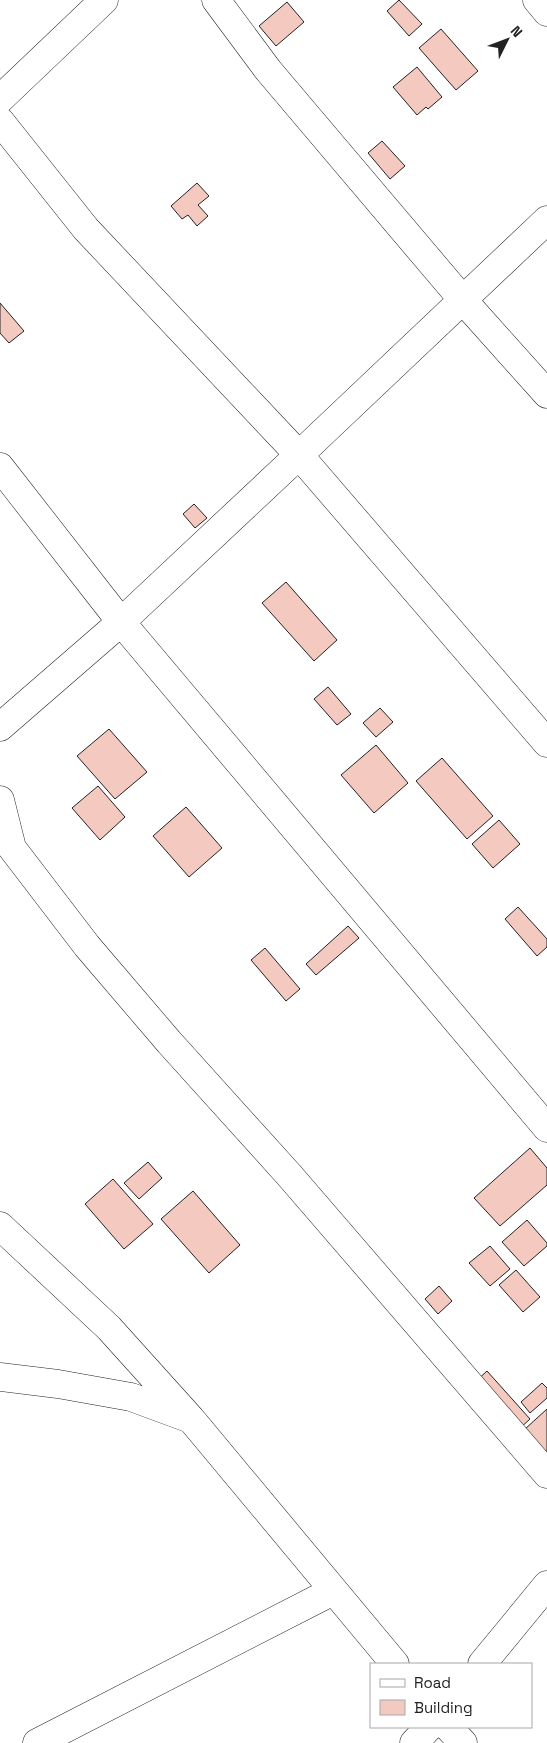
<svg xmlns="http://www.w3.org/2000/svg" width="547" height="1743" font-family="'Space Grotesk',sans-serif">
<rect width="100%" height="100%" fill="#fff"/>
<path fill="#f3c9c0" stroke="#222" d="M399,0L422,24L409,36L387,11Z
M287,2L304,22L276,46L259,26Z
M441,29L478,71L456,90L419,48Z
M417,67L442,97L428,109L426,107L417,115L393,87Z
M382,141L405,166L390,179L368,153Z
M197,183L209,196L198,205L208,216L197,226L188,215L182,219L171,206Z
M0,303L24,331L9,343L0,333Z
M194,504L207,518L195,528L183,514Z
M286,582L337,640L314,661L262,603Z
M328,687L351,714L337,725L314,699Z
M380,708L393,722L376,737L363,723Z
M109,729L147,772L115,799L77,756Z
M376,745L408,783L374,813L341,775Z
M442,758L493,816L467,839L416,781Z
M98,786L125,817L100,840L72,808Z
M186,807L222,848L189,877L153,836Z
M499,820L520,844L493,868L472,844Z
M518,907L547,939V947L537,956L505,919Z
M348,926L359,938L316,975L306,964Z
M265,948L300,989L286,1001L251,960Z
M530,1148L547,1168V1185L500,1226L474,1198Z
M148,1162L162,1178L139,1199L124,1183Z
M113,1179L153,1224L124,1249L85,1204Z
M193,1191L240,1245L209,1273L161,1219Z
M527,1220L547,1243V1246L524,1266L502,1242Z
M490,1246L510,1269L490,1286L469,1263Z
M516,1270L540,1297L523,1312L499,1285Z
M439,1286L452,1301L438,1314L425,1299Z
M487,1371L530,1419L518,1430L475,1382Z
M542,1383L547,1388V1398L530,1413L521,1402Z
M547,1409V1454L525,1429Z"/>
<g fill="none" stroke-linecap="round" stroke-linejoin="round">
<g stroke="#222" stroke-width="29">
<path id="minor" d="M216,0L268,70L462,299L547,394
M537,0L547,12
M0,99L104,0
M0,121L86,229L299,455L547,743
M0,467L121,622L547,1128
M0,727L121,622L299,455L547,220
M0,800L12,848L87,946L169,1042L290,1176L547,1474
M0,1226L109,1328L191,1419L395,1664
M0,1377L58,1384L131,1397L188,1418
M482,1664L547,1585
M448,1727L463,1743
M37,1743L333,1591
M414,1743L429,1727"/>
</g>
<use href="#minor" stroke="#fff" stroke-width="28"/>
</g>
<rect x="370" y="1663" width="162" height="65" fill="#ffffff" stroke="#a7a7a7"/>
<rect x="380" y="1679" width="25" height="8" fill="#ffffff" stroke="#a7a7a7"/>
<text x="414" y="1688" font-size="15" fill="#222222">Road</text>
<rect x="380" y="1700" width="25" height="15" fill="#f3c9c0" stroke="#a7a7a7"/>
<text x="414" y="1713" font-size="15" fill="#222222">Building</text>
<g transform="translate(507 40) rotate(48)" stroke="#ffffff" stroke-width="4" paint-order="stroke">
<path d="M0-4L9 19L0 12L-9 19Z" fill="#222222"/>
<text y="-8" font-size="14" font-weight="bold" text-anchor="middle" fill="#222222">N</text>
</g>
</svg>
